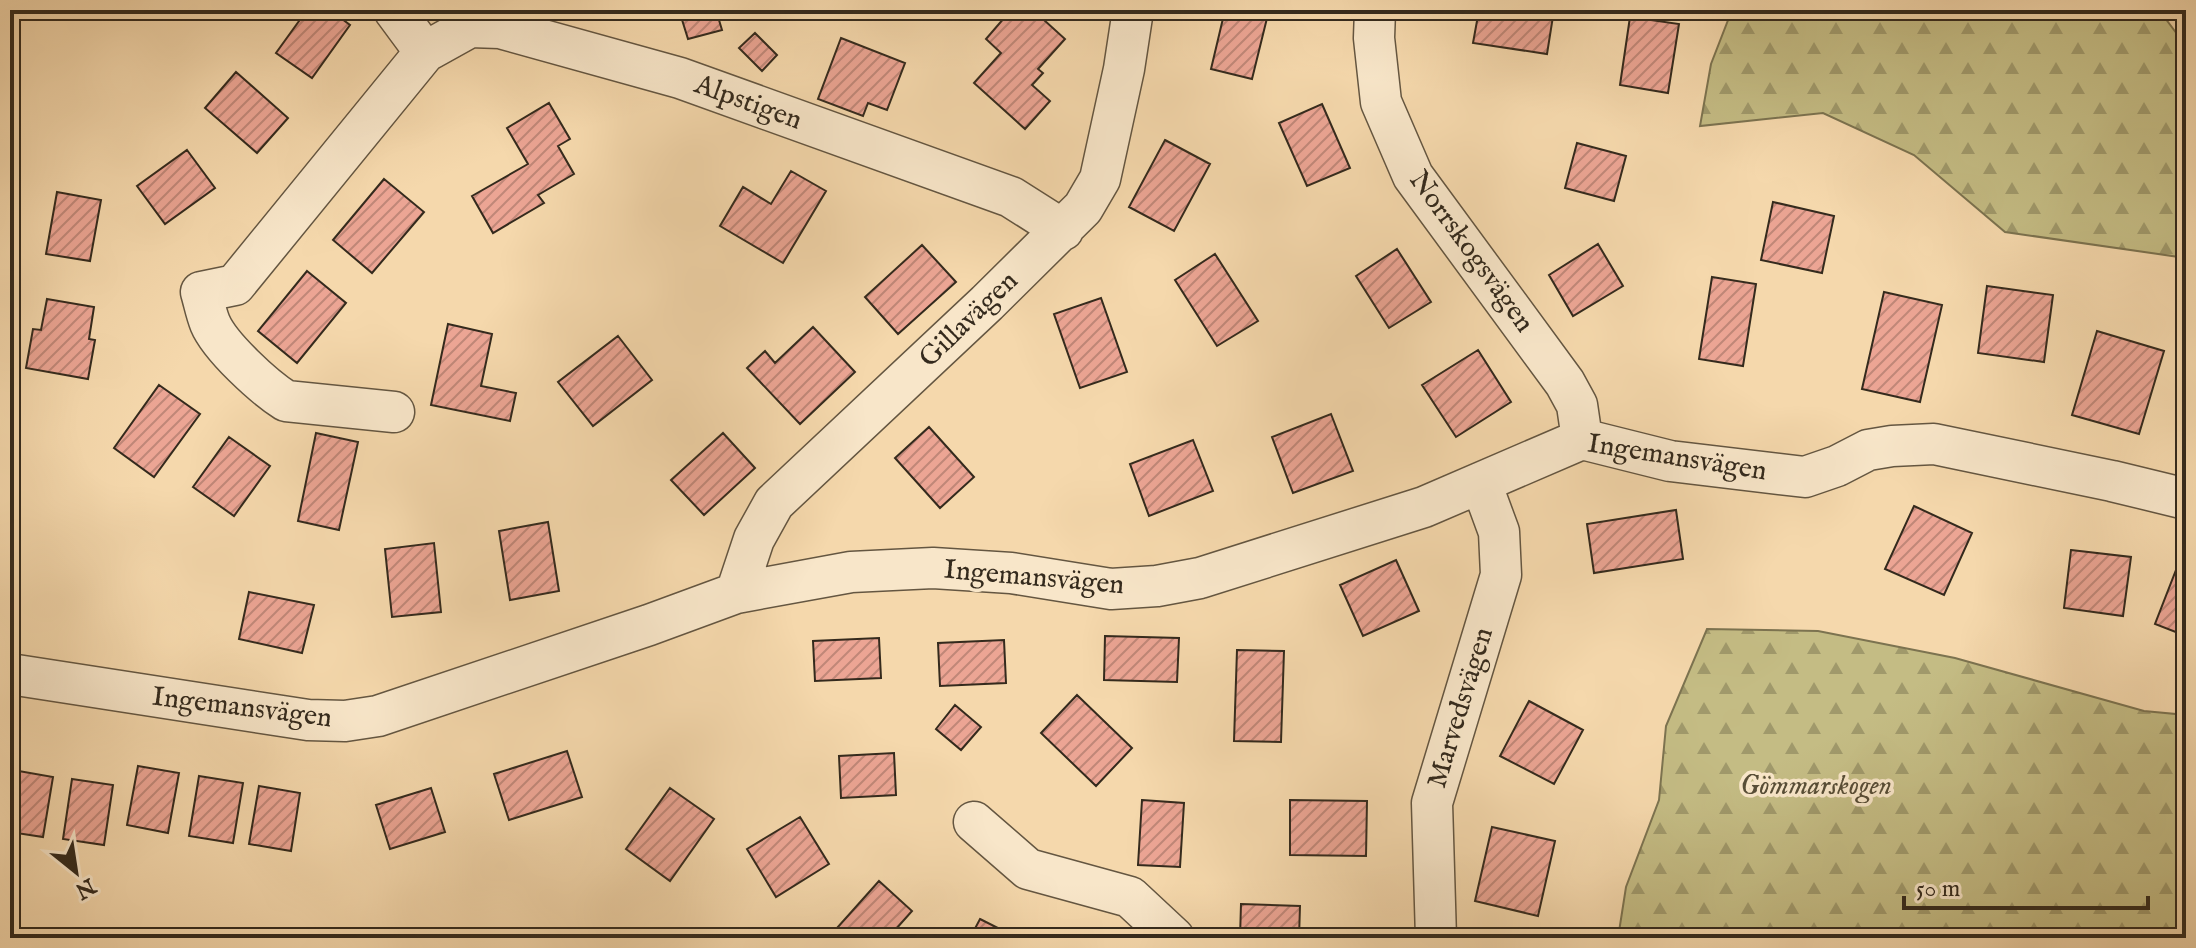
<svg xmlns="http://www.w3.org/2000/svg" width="2196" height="948" font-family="'IM FELL English',serif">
<defs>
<pattern id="forest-firs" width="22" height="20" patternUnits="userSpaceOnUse" patternTransform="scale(2)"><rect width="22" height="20" fill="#c4bc84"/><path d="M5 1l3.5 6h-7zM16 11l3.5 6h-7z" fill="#a0996b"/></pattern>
<pattern id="building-hatch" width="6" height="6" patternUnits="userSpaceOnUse" patternTransform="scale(2)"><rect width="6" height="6" fill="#eca594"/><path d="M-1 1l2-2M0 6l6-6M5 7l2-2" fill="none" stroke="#c08778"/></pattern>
</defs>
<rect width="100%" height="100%" fill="#f5d8ac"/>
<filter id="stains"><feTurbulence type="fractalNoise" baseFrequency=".0025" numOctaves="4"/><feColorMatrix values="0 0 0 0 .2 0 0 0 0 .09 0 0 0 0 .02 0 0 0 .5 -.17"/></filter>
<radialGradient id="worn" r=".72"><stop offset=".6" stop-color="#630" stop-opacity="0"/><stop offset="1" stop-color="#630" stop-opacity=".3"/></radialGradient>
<path fill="url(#forest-firs)" stroke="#7c7350" stroke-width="2" d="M1732,10H2159L2186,46V258L2005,232L1914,155L1823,113L1700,126L1711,64Z
M1707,629L1818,631L1955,658L2144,711L2186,715V938H1618L1626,887L1659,800L1666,726Z"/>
<path fill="url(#building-hatch)" stroke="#342a1d" stroke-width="2" d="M307,10H330L350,25L312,78L276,53Z
M679,10H716L722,30L688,39Z
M1011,10H1033L1065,39L1038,69L1043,73L1032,85L1050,101L1025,129L974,83L1001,53L986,39Z
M1225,10H1269L1252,79L1211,69Z
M1479,10H1554L1547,54L1473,43Z
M1630,17L1679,24L1668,93L1620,85Z
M755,33L777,55L762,71L739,48Z
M841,38L905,63L887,110L868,103L863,116L818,99Z
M236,72L288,118L257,153L205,108Z
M549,103L570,139L558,146L574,174L538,195L544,203L493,233L472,196L528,164L507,128Z
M1322,104L1350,168L1307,186L1279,123Z
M1165,140L1210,164L1174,231L1129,207Z
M1577,143L1626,156L1614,201L1565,188Z
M187,150L215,188L165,224L137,186Z
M791,171L826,191L783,263L720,226L743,187L771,204Z
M384,179L424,212L372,273L333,240Z
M57,192L101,200L90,261L46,254Z
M1773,202L1834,216L1822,273L1761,260Z
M1598,244L1623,286L1573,316L1549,275Z
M922,245L956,282L898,334L865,297Z
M1397,249L1431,302L1389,328L1356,276Z
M1215,254L1258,321L1217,346L1175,280Z
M307,271L346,303L297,363L258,331Z
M1712,277L1756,284L1743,366L1699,359Z
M1987,286L2053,295L2044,362L1978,353Z
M1884,292L1942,305L1920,402L1862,389Z
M1101,298L1127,372L1080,388L1054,314Z
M47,299L94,307L89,339L95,340L88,379L26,368L33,329L41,330Z
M448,324L492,334L481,386L516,393L510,421L431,405Z
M813,327L855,372L800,424L747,368L765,351L775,363Z
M2097,331L2164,351L2139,434L2072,415Z
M618,336L652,380L593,426L558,382Z
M1478,350L1511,402L1456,437L1422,385Z
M159,385L200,414L154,477L114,448Z
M1331,414L1353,471L1293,493L1272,437Z
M929,427L974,477L940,508L895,458Z
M316,433L358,442L339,530L298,521Z
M723,433L755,468L704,515L671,480Z
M229,437L270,466L234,516L193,487Z
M1193,440L1213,491L1149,516L1130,464Z
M1914,506L1972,533L1944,595L1885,569Z
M1676,510L1683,559L1594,573L1587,524Z
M548,522L559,591L510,600L499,531Z
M434,543L441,612L392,617L385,549Z
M2071,550L2131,557L2123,616L2064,608Z
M2183,552L2186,553V636L2155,624Z
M1396,560L1419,611L1363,636L1340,585Z
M249,592L314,605L302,653L239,639Z
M1105,636L1179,638L1177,682L1104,680Z
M879,638L881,678L815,681L813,641Z
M1004,640L1006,683L940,686L938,643Z
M1237,650L1284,651L1281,742L1234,741Z
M1077,695L1132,748L1096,786L1041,733Z
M1529,701L1583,730L1554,784L1500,756Z
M955,705L981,727L961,750L936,729Z
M567,751L582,797L509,820L494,774Z
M894,753L896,795L841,798L839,756Z
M138,766L179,773L168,833L127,825Z
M13,770L53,777L43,837L10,832V786Z
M199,776L243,783L233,843L189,836Z
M72,779L113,785L104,845L63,839Z
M259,786L300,793L291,851L249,844Z
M431,788L445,832L390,849L376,805Z
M670,788L714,819L670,881L626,849Z
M1142,800L1184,803L1180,867L1138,865Z
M1290,800L1367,801L1366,856L1290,855Z
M800,817L829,864L776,897L747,849Z
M1492,827L1555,841L1538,916L1475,901Z
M879,881L912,911L888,938H847L837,928Z
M1241,904L1300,906L1299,938H1240Z
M980,919L1018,938H970Z"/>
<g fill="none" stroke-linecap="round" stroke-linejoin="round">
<g stroke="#645641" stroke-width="43">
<path id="minor" d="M394,10L425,52
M1375,10L1374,38L1381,102L1413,176L1565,383L1577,405L1582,439
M394,412L286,401C264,387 220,347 210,323C206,313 204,302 201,292L235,285L425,52L470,27L500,28L680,78L1011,197L1063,230
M736,593L754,539L774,503L987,303L1083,208L1100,179L1124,69L1133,10
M10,674L308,720L345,721L378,716L649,625L736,593L851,572L933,568L1011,573L1111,589L1157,586L1200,578L1424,507L1582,439L1670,461L1805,477L1837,466L1868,450L1892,446L1934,444L2112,481L2186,499
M974,822L1028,869L1130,897L1174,938
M1436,938L1432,803L1501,575L1499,532L1481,483"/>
</g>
<use href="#minor" stroke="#f8e6c9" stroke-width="40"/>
</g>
<g text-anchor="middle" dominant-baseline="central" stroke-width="7" stroke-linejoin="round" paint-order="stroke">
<g font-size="28" fill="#342a1d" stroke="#f8e6c9">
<text transform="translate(748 103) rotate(20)">Alpstigen</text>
<text transform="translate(1471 252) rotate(54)">Norrskogsvägen</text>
<text transform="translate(969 320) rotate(-44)">Gillavägen</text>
<text transform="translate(1677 458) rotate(9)">Ingemansvägen</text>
<text transform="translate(1034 578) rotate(5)">Ingemansvägen</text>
<text transform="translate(242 708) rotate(7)">Ingemansvägen</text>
<text transform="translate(1461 708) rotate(-73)">Marvedsvägen</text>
</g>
<g font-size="28" font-style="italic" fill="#584e37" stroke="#f8e6c9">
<text x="1816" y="786">Gömmarskogen</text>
</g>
</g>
<rect width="2196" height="948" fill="none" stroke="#f5d8ac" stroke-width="40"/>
<rect x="12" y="12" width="2172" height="924" fill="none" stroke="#342a1d" stroke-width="4"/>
<rect x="20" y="20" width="2156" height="908" fill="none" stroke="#342a1d" stroke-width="2"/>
<g transform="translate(76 872) rotate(150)" stroke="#f8e6c9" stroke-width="6" paint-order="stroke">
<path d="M0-6L14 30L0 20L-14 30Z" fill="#342a1d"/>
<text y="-12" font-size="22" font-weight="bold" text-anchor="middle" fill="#342a1d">N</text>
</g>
<path d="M1904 896v12h244v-12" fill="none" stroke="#342a1d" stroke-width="4"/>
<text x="1916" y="896" font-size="24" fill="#342a1d" stroke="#f8e6c9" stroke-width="6" paint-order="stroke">50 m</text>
<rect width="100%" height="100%" filter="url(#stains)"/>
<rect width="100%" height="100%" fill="url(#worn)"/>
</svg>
